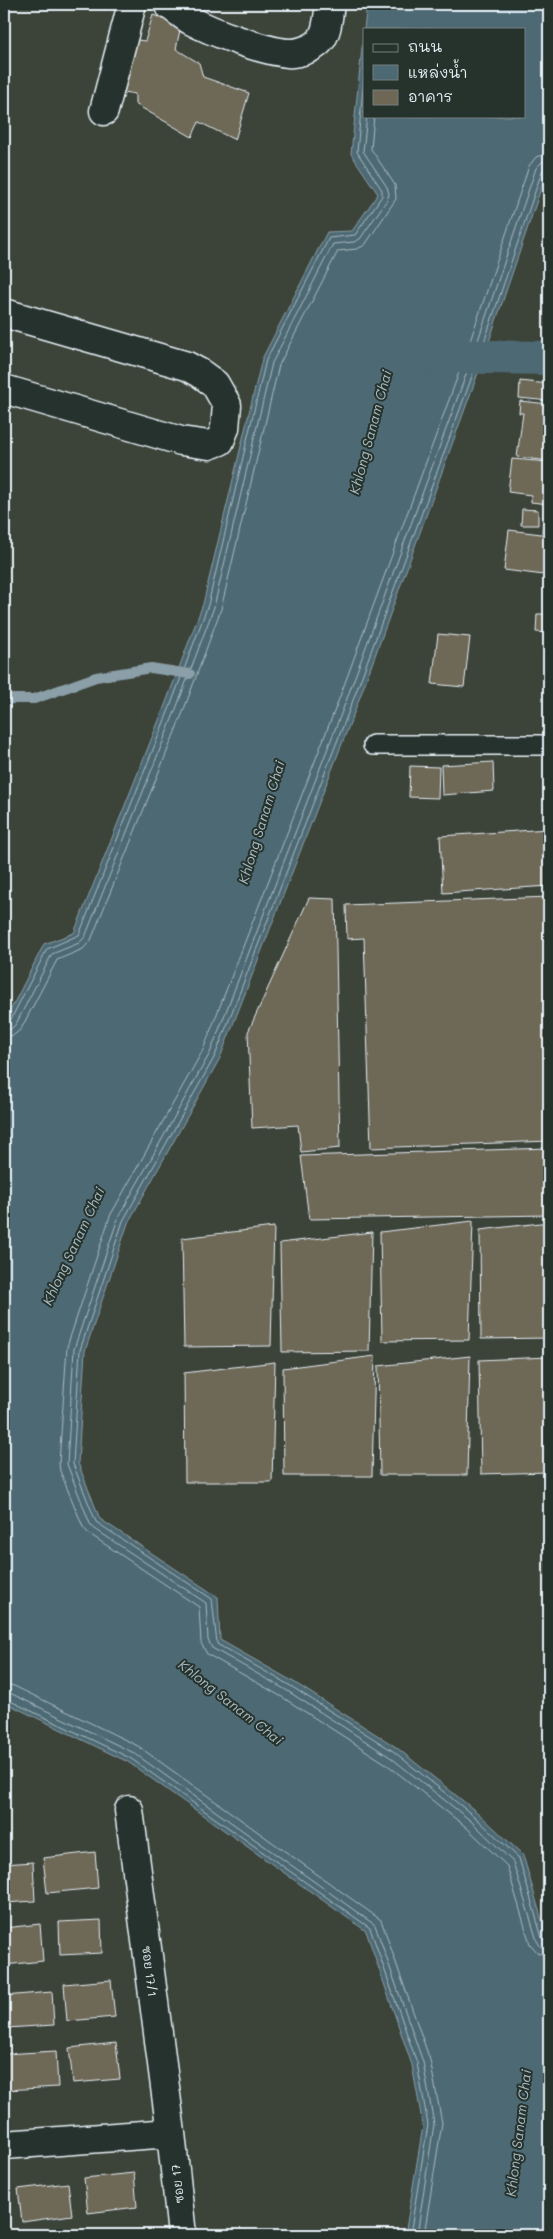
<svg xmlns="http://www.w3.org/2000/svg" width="553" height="2239" font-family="Mali,'Playpen Sans Thai',sans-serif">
<rect width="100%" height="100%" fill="#3c4339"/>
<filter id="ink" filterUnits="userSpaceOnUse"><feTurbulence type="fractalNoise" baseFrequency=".02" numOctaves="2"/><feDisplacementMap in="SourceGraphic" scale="10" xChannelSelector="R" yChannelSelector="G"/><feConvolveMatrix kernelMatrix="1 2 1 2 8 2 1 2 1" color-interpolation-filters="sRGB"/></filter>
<g filter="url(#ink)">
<path fill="#4d6973" stroke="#8b9fa8" d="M367,4H549V165L481,365L357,705L220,1058L128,1223L85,1351L78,1463L100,1519L218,1597L220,1640L292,1681L396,1747L478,1813L523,1855L549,1945V2235H405L423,2126L412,2065L366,1931L128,1762L4,1702V1023L44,944L74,933L165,705L203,604L262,359L327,232L352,231L378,194L351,154L364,29V116H524V29H364Z"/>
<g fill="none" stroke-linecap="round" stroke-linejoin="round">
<path stroke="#aabbc3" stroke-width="1" d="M549,153L536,157L529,166L464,359L339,699L203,1050L110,1216L67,1347L59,1463L60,1471L83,1527L88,1533L199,1607L201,1643L207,1654L282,1697L385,1763L466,1827L507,1866L530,1944L538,1953L549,1956
M549,160L542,162L536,168L471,361L346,701L210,1053L118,1218L74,1349L67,1464L90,1524L95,1529L206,1603L208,1640L212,1648L286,1690L390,1757L471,1821L513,1862L537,1941L541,1947L549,1948
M549,167L542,171L477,363L352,703L215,1056L123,1221L80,1350L73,1464L96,1522L212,1599L217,1644L289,1685L393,1751L475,1817L519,1858L542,1938L549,1942
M4,1024L10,1021L47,949L79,935L170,707L208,605L266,360L329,238L355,235L382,196V190L357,152L364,78
M4,1030L11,1029L16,1024L52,954L79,943L85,937L176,709L214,607L272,363L333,244L354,242L360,239L387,200L389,194L387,187L363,151L367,116
M4,1037L14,1035L21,1029L57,960L83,949L91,940L183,712L221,609L279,365L338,251L357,249L365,245L396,199L395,185L371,149L374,116
M4,1684L14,1686L138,1746L381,1920L430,2060L442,2123L424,2235
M4,1692L10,1693L134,1753L375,1925L423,2062L434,2124L417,2235
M4,1698L130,1758L370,1928L417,2063L428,2125L410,2235"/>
<path stroke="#8b9fa8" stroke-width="10" d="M4,699H34L96,677L151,668L190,674"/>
<path stroke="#4d6973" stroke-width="34" d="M437,356L549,358"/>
</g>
<path fill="#6e6756" stroke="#e8f1f8" d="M153,15L181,25L176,49L199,63L203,77L249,93L235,140L199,122L192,137L135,104V94L118,91L123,38L145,41Z
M520,381L549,384V401L519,398Z
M520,401L549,404V461L517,457L523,413H519Z
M512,459L549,462L548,504L531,502V495L508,492Z
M545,506L549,507V533L542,532Z
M522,509L538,510V525H521Z
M509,530L549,535L544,575L504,570Z
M537,614H549V633L536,632Z
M438,634L470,637L464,687L432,684Z
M493,762L494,791L442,795L441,765Z
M410,766L439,767L438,798L409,797Z
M549,829V886L443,893L440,836Z
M549,897V1141L371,1148L364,938L347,939L346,905Z
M309,898L335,899L340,1148L301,1152L298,1125L252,1128L248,1032Z
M549,1148V1215L309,1219L301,1156Z
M473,1221L469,1340L382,1341L380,1232Z
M549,1222V1338L481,1339L480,1230Z
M274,1227L271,1346L184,1347L182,1238Z
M372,1232L369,1351L282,1352L280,1243Z
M375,1356L372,1476H284L283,1368Z
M470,1356L467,1475H380L378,1366Z
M549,1357V1472L481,1474L479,1360Z
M275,1362L272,1482H185L184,1373Z
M95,1852L98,1888L47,1893L43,1858Z
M33,1862L35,1901L4,1903V1864Z
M101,1920L102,1953L60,1955L59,1922Z
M40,1924L43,1961L4,1965V1928Z
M111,1980L115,2017L67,2021L64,1984Z
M52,1992L54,2025L7,2028L4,1996Z
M116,2043L120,2079L73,2083L69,2048Z
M56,2051L58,2087L5,2090L4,2054Z
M134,2173L137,2207L88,2213L84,2178Z
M68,2183L72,2215L22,2222L18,2189Z"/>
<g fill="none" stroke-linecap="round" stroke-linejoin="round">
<g stroke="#e8f1f8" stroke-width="22">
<path id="service" d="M373,745H549"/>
</g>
<g stroke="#e8f1f8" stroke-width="31">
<path id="minor" d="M168,4C175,9 182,15 190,20C212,32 263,51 288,53C298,54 314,48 320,41C328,32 328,15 330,4
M104,111L132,4
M4,313L187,366L200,373L215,384L227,405L225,428L220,441L209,445L181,441L4,389
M129,1810L171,2133L182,2235
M4,2145L171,2133"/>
</g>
<use href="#service" stroke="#26332d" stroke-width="19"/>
<use href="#minor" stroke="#26332d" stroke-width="28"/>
</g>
</g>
<g text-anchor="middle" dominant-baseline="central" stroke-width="4" stroke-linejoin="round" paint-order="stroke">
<g font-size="12" fill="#e8f1f8" stroke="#26332d">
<text transform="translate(150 1971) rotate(83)">ซอย 17/1</text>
<text transform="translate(177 2184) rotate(-96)">ซอย 17</text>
</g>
<g font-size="14" font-style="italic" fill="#aabbc3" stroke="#26332d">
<text transform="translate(370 432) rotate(-75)">Khlong Sanam Chai</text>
<text transform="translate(261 822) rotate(-73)">Khlong Sanam Chai</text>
<text transform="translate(73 1246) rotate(-65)">Khlong Sanam Chai</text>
<text transform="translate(231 1702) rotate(38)">Khlong Sanam Chai</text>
<text transform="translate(518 2133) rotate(-83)">Khlong Sanam Chai</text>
</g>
</g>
<rect width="553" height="2239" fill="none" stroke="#26332d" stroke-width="20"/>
<rect x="10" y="10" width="533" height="2219" fill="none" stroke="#e8f1f8" stroke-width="2" filter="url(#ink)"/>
<rect x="363" y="28" width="162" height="90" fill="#26332d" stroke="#747f7e"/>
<rect x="373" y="44" width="25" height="8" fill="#26332d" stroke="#747f7e"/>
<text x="408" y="52" font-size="15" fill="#e8f1f8">ถนน</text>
<rect x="373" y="65" width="25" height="15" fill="#4d6973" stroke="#747f7e"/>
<text x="408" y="78" font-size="15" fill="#e8f1f8">แหล่งน้ำ</text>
<rect x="373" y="90" width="25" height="15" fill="#6e6756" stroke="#747f7e"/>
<text x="408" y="102" font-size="15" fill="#e8f1f8">อาคาร</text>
</svg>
